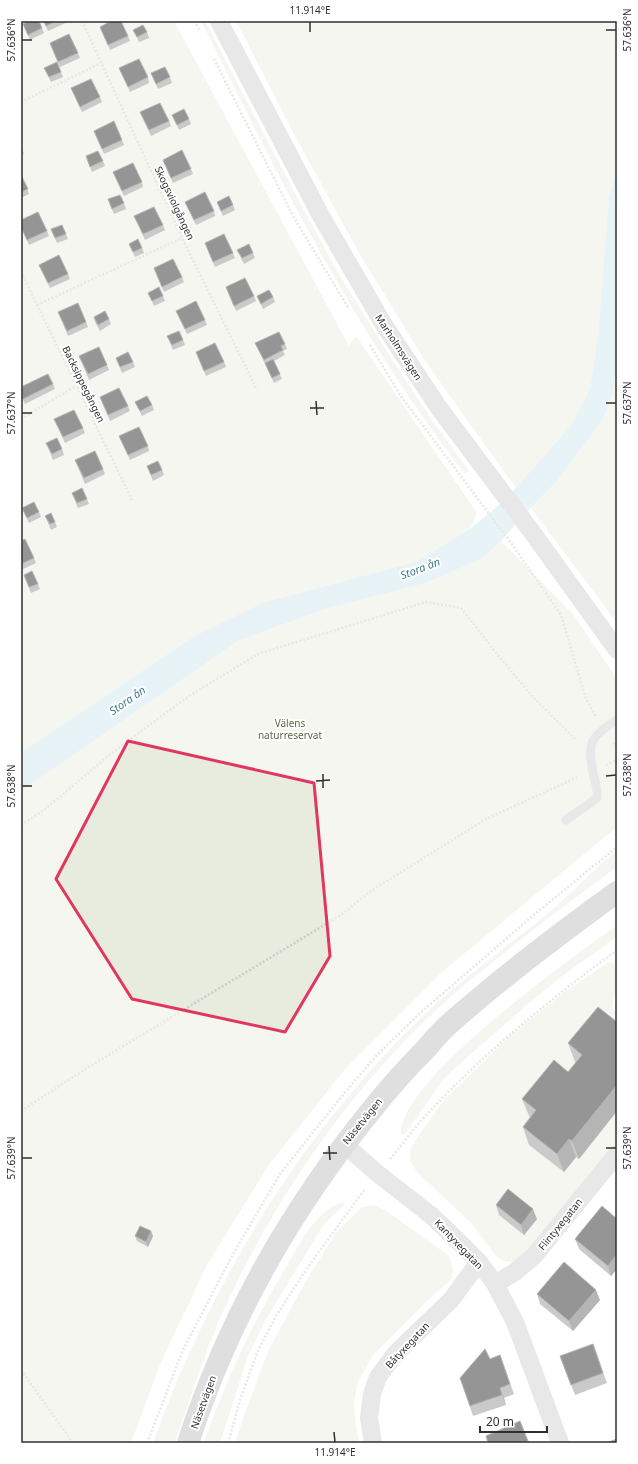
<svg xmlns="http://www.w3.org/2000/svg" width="638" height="1464" font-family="'Noto Sans',sans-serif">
<rect width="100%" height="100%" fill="#fff"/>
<path fill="#e8ecde" d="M21,21H174L349,346L356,336L477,513L470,529L451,541L483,558L501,541L573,614L617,679V827L442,972L346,1068L268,1166L207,1265L161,1362L131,1443H21Z
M201,21H205L290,184L338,273L391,358L431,419L469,471L465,474C412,406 365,332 323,257C279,180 241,100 201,21Z
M236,21H617V623L530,507L556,482L527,477L516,488L427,364L359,253L295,136Z
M617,850V867C571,901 525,935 481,972C473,979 463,985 455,993C358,1078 282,1186 227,1303C206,1348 191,1396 175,1443H153C211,1283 298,1137 421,1018C463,977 511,945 555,907C576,889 595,868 617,850Z
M617,925V937L565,974L529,1003L454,1069L443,1080L404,1135H401C399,1079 571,959 617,925Z
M609,962L617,963V981L612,1006L617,1017V1145L531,1250L512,1262L503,1261L496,1256L471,1223L417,1172L410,1160V1150L419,1135L444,1100L510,1036L566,991Z
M343,1202L345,1205L326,1222L321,1229L265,1321L248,1356L220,1443H204C225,1382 252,1324 285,1269C299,1245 314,1211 343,1202Z
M374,1205L388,1212L448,1255L453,1268L452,1279L429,1299L373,1355L358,1382L354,1401L355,1422L359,1442L358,1443H235L243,1418L269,1349L306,1281L335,1234L362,1207Z"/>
<path fill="#cae4eb" d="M617,169V359L614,388L603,419L556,482L530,508L501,541L483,558L425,583L328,608L239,640L21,791V753L195,636L263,603L416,562L470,529L505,500L571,426L590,389L598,339L609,198Z"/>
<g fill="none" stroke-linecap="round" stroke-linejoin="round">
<path stroke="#ccc" stroke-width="2.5" stroke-dasharray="2 2" stroke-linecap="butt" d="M82,21L182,238L257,390
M194,21L200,31
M214,59L293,216L349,309
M21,102L101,63
M21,272L133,502
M37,305L182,238
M370,345L400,395L514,547L561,615L586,699L596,717
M21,419L76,386
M613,743L617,748
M606,765L617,760
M21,825L44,810L113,752L189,696L258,654L426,602L461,608L497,654L531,695L576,740
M21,1111L87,1068L341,915L371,891L486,819L578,777
M390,1159C404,1143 416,1125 431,1110C487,1050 551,999 617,950
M21,1370L73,1443
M147,1443L183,1350L233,1254L280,1174L337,1102L376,1056L419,1014L536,913L617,847
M228,1443L241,1397L257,1353L276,1316L308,1267L365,1189"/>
<path stroke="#ccc" stroke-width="9" d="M566,820L597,798C598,790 596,784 594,777C592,769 589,750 592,743C595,734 609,725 617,720"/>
<path stroke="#ccc" stroke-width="18" d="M219,21L321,216L384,325L439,408L532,532L617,650
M344,1144L377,1173L432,1216L456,1239L479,1262L495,1284L515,1322L560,1443
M495,1284L515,1272L534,1256L617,1154
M373,1443L369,1418L372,1394L378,1377L395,1354L451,1300L479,1262"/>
<path stroke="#b9b9b9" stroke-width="22" d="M188,1443C228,1319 292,1207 374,1107C390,1087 406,1069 424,1051C432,1042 439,1033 448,1025C502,977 559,934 617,892"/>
</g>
<path fill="#8a8a8a" d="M43,21H67L68,22L48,31Z
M23,24L42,28L44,33L30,40Z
M100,27L128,36L130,41L110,50Z
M133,30L147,32L149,38L139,42Z
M50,43L78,53L80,58L60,67Z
M44,68L61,72L63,77L51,82Z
M119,68L148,77L149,83L130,92Z
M151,73L170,77L172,83L158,89Z
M71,88L100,97L102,102L82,112Z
M140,112L169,121L171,126L151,136Z
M172,115L189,119L191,124L179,130Z
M94,131L122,140L124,145L104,154Z
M21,147L24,154L21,155Z
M86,156L103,161L105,166L92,172Z
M163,160L191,169L193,174L173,183Z
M113,172L142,182L143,187L124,196Z
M21,175L29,194L21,198Z
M108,199L124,203L126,209L114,214Z
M185,202L214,211L215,216L196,225Z
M217,202L233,205L235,210L223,216Z
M134,216L163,225L165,230L145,240Z
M21,220L47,231L49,236L29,245L21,228Z
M51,229L66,234L68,239L57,243Z
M205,243L233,253L235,258L215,267Z
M129,244L142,248L144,253L135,257Z
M237,250L253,253L255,258L244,264Z
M39,265L68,274L70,279L50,288Z
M154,268L182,277L184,282L164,292Z
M226,287L254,296L256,301L236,311Z
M148,293L163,296L165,301L154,306Z
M257,296L273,297L275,302L263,309Z
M176,311L205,320L207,325L187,334Z
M58,312L86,322L88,327L68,336Z
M94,317L109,319L111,324L100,331L95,322Z
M167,336L183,340L185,345L173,350Z
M255,343L285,344L287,349L283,351L285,355L274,361L282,379L274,383Z
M196,352L224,362L226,367L206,376Z
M79,356L107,365L109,370L89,380Z
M116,358L133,362L135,367L122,373Z
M53,384L55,389L25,404L21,395V387Z
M100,397L128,406L130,411L110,421Z
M135,402L152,405L154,410L142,416Z
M54,419L83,428L85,433L65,443Z
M119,436L148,446L149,451L130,460Z
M46,443L62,449L64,455L53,460Z
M75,460L103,469L105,474L85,484Z
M147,466L162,470L164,475L153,481Z
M72,493L87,499L89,504L78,508Z
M22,508L39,512L41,517L29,523Z
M45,516L55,522L57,527L51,530Z
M21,541L34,558L36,563L21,570Z
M24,575L38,584L40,589L31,593Z
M617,1022V1111L579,1159L576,1157L564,1172L529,1145L523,1127L530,1118L522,1099L568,1072L576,1063L575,1062L568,1043Z
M496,1205L537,1219L524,1235L499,1215Z
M617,1219V1269L611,1276L579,1249L575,1239Z
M151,1231L153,1236L148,1247L137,1241L135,1236Z
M537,1294L600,1300L573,1331L540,1304Z
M593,1344L607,1383L575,1395L560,1356Z
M500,1355L514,1394L504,1398L506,1405L473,1416L460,1378L490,1359Z
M520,1421L529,1443H488L486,1436Z"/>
<path fill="#5c5c5c" d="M617,1085V1111L579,1159L572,1141Z
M569,1139L576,1157L564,1172L557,1154Z
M533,1209L537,1219L524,1235L521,1225Z
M151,1231L153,1236L148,1247L146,1242Z
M617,1254V1269L611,1276L608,1266Z
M596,1290L600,1300L573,1331L569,1321Z
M500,1388L504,1398L506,1405L502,1395Z"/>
<path fill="#161616" stroke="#5c5c5c" d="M29,21H39L42,28L28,35L23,24Z
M44,21H56L46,26Z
M111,21H121L128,36L108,45L100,27Z
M143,25L147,32L137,37L133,30Z
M69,34L78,53L58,62L50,43Z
M139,59L148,77L128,87L119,68Z
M57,62L61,72L49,77L44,68Z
M165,67L170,77L156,84L151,73Z
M91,79L100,97L80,107L71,88Z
M160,103L169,121L149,130L140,112Z
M184,109L189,119L177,125L172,115Z
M114,121L122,140L102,149L94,131Z
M182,150L191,169L171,178L163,160Z
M98,151L103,161L90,167L86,156Z
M133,163L142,182L122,191L113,172Z
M21,175L28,189L21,192Z
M205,192L214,211L194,220L185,202Z
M120,195L124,203L112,209L108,199Z
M229,196L233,205L221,211L217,202Z
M154,207L163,225L143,234L134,216Z
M38,212L47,231L27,240L21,227V220Z
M62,225L66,234L55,238L51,229Z
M224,234L233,253L213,262L205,243Z
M138,239L142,248L133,252L129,244Z
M249,244L253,253L242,258L237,250Z
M59,255L68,274L48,283L39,265Z
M173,259L182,277L162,287L154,268Z
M245,278L254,296L234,306L226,287Z
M159,287L163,296L152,301L148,293Z
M269,290L273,297L261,304L257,296Z
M196,301L205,320L185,329L176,311Z
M78,303L86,322L67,331L58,312Z
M105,311L109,319L98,325L94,317Z
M179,331L183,340L172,345L167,336Z
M279,332L285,344L281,346L283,350L264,360L255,343Z
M215,343L224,362L204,371L196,352Z
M99,347L107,365L88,374L79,356Z
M128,352L133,362L120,367L116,358Z
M273,359L280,374L272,378L265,363Z
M48,374L53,384L23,399L21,393V387Z
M119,388L128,406L108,415L100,397Z
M147,396L152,405L140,411L135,402Z
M74,410L83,428L63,437L54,419Z
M139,427L148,446L128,455L119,436Z
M57,438L62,449L52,454L46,443Z
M95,451L103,469L84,478L75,460Z
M158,461L162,470L151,475L147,466Z
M82,488L87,499L77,503L72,493Z
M34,502L39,512L27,518L22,508Z
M51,513L55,522L50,524L45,516Z
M25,539L34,558L21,564V541Z
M32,571L38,584L29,587L24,575Z
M598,1007L617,1022V1085L572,1141L569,1139L557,1154L523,1127L536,1110L522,1099L554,1060L568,1072L582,1055L568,1043Z
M508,1189L533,1209L521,1225L496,1205Z
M602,1206L617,1219V1254L608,1266L575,1239Z
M140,1226L151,1231L146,1242L135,1236Z
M564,1262L596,1290L569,1321L537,1294Z
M593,1344L603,1373L571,1385L560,1356Z
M485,1349L490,1359L500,1355L510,1384L500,1388L502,1395L470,1406L460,1378Z
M520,1421L528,1441L523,1443H488L486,1436Z
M617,1439V1443H606Z"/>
<path d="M0 0H638V1464H0ZM128,741L314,783L330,956L285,1032L132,999L56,879Z" fill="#fff" fill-opacity=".55" fill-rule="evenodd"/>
<path fill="none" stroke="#e1375e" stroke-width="3" stroke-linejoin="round" d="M128,741L314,783L330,956L285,1032L132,999L56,879Z"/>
<path fill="none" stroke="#2f2f2f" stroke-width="1.5" d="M310,22V32M606,30H616M22,40H32M316,401L317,415M606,403H616M310,408H324M22,413H32M323,774V788M606,776L616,775M316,781L330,780M22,786H32M329,1146L330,1160M606,1148H616M323,1153H337M22,1158H32M334,1432L335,1442"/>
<g text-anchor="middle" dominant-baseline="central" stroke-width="4" stroke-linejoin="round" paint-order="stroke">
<g font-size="10" fill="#2f2f2f" stroke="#fff">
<text transform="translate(175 203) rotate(65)">Skogsviolgången</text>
<text transform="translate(399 347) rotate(57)">Marholmsvägen</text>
<text transform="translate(84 384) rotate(64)">Backsippegången</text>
<text transform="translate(362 1121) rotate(-51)">Näsetvägen</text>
<text transform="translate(560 1224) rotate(-51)">Flintyxegatan</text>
<text transform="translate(459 1244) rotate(46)">Kantyxegatan</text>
<text transform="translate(407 1345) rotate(-47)">Båtyxegatan</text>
<text transform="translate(203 1402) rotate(-70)">Näsetvägen</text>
</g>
<g font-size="10" fill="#5a6a3d" stroke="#fff">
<text x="290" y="723">Välens<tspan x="290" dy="12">naturreservat</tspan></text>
</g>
<g font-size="11" font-style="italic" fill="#3f7d90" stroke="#fff">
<text transform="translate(420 568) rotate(-21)">Stora ån</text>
<text transform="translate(127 700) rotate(-35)">Stora ån</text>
</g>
</g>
<rect width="638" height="1464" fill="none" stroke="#ffffff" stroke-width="44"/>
<path d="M480 1426v6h67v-6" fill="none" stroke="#2f2f2f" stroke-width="2"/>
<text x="486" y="1426" font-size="12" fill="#2f2f2f" stroke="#ffffff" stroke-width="3" paint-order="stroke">20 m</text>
<rect x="22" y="22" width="594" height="1420" fill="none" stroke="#2f2f2f" stroke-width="1.5"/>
<g font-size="10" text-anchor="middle" fill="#2f2f2f">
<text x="310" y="14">11.914°E</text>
<text transform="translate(627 30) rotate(-90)" y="4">57.636°N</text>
<text transform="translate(11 40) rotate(-90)" y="4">57.636°N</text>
<text transform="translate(627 403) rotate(-90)" y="4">57.637°N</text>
<text transform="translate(11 413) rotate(-90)" y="4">57.637°N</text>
<text transform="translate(627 775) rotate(-90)" y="4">57.638°N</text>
<text transform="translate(11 786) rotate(-90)" y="4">57.638°N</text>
<text transform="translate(627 1148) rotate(-90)" y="4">57.639°N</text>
<text transform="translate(11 1158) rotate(-90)" y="4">57.639°N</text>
<text x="335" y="1456">11.914°E</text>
</g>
</svg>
